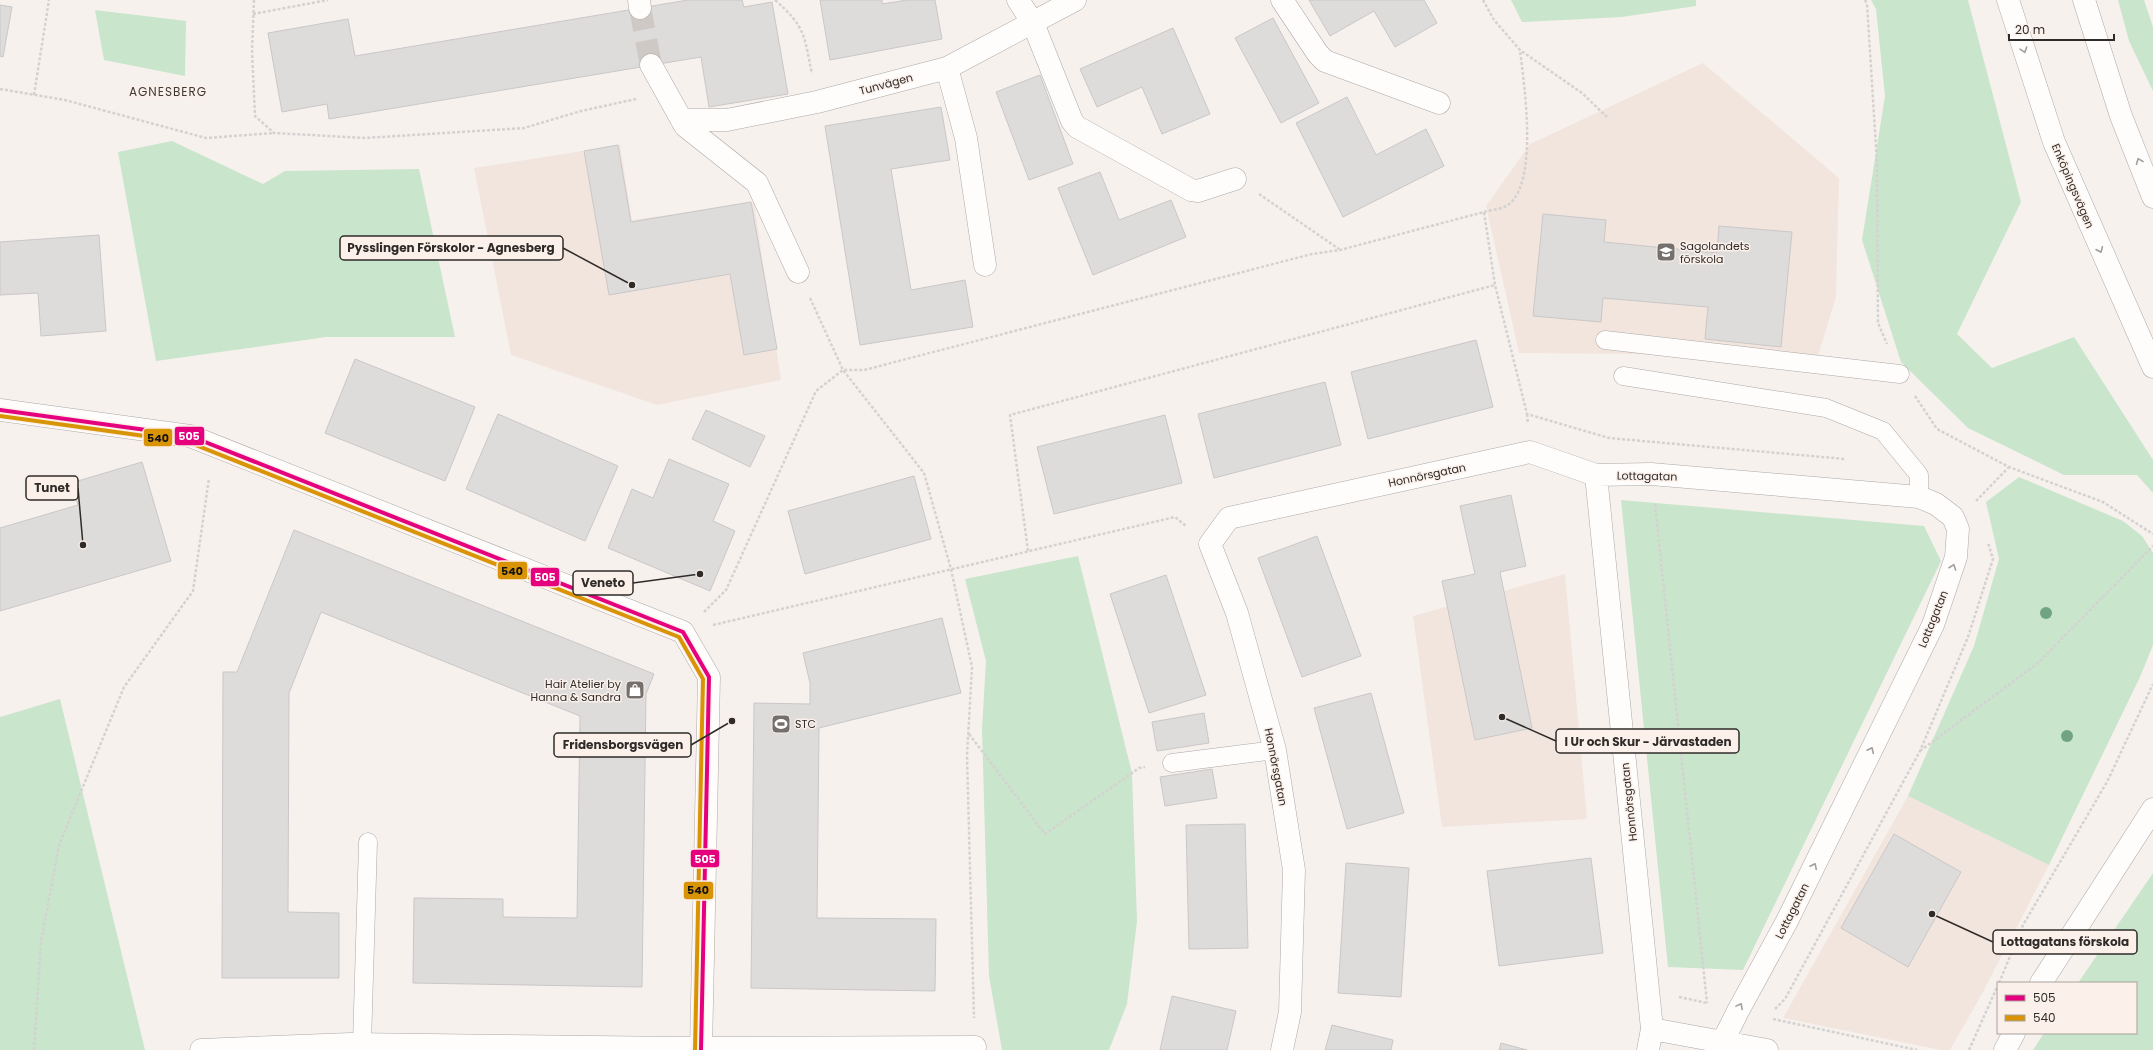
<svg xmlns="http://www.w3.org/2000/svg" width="2153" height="1050" font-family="Poppins,sans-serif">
<rect width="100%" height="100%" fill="#f7f1ee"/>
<path fill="#f2e5de" d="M1703,63L1839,178L1836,297L1818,356L1519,353L1486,206L1530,144Z
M620,145L632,220L754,203L781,380L657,405L511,355L474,168Z
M1565,574L1587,819L1442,827L1413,616Z
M1908,796L2049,865L1983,992L1950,1050H1941L1783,1018Z"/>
<path fill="#c9e5cc" d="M1511,0H1696V6L1622,17L1522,22Z
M1871,0H1968L2021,202L1957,334L1992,368L2074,337L2153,460V493L2137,475H2064L1968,428L1901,362L1862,240L1885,96L1876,9Z
M2118,0H2144L2153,27V91L2129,41Z
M95,10L186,21L185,76L104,60Z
M172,141L263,184L285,171L419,169L455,337H326L156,361L118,152Z
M2019,477L2123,521L2142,536L2153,553V645L2140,677L2049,865L1908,796L1974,646L1999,559L1986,502Z
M1621,500L1924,526L1941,561L1743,970L1668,967Z
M1078,556L1132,773L1137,921L1127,1004L1109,1050H1002L989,976L982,729L986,661L965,579Z
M60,699L145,1050H0V717Z
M2153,873V1050H2033L2044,1033H2136V983H2078Z"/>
<path fill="#dedbdb" stroke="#cac7c8" d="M688,0H742L744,7L772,2L788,94L709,107L701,57L329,119L327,104L282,112L268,33L348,19L355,56Z
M820,0H882V4L907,0H935L942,39L830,60Z
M1309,0H1424L1437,23L1395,47L1374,11L1330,36Z
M0,5L12,7L3,57L0,56Z
M1273,18L1319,103L1281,123L1235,38Z
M1173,28L1210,114L1162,134L1142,87L1097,107L1080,69Z
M1040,75L1073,164L1029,180L996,92Z
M1347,97L1376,155L1426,129L1444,166L1343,217L1296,123Z
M941,107L950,160L891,169L911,290L965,280L973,327L860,345L825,126Z
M618,145L631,222L751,202L777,349L744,355L730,274L609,295L584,151Z
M1100,172L1119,220L1171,200L1186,237L1093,275L1058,188Z
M1543,214L1606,220L1604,242L1717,253L1719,226L1792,232L1781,347L1705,339L1708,307L1603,298L1601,322L1533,316Z
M99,235L106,331L41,336L38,293L0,295V242Z
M1476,340L1493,407L1368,439L1351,372Z
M355,359L475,407L445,481L325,433Z
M1325,382L1341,445L1214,478L1198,414Z
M706,410L765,436L750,467L692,439Z
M498,414L618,466L585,541L466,489Z
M1165,415L1182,483L1054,514L1037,447Z
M669,459L729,484L713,521L735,531L710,591L608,548L632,489L653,498Z
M142,462L171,561L0,611V528L78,505L71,483Z
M914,476L931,539L805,574L788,511Z
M1511,495L1526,566L1500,572L1532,728L1475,740L1442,581L1475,574L1460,506Z
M294,530L654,674L646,694L642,987L413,983L414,898L503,899V917L577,918L580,716L321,612L289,693L288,912L339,913V978H222L223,672H237Z
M1317,536L1361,656L1302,677L1258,558Z
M1166,575L1206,695L1149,713L1110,594Z
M942,618L961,693L819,728L817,918L936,919L935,991L751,988L754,703L810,704V683L803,653Z
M1371,693L1404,813L1347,829L1314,708Z
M1204,713L1209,743L1157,751L1152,722Z
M1212,769L1217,798L1165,806L1160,777Z
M1245,824L1248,948L1189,949L1186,825Z
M1894,834L1961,872L1908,967L1841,928Z
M1591,858L1603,953L1499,966L1487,871Z
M1346,863L1409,868L1401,997L1338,993Z
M1172,996L1236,1011L1227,1050H1160Z
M1332,1025L1393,1040L1391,1050H1325Z
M1501,1043L1527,1050H1499Z"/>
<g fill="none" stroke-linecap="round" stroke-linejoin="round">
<path stroke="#cfc9c6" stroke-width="22" stroke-dasharray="22 11" stroke-linecap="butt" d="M640,8L651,65"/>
<g stroke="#ada8a6" stroke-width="19">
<path id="service" d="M1605,340L1900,374
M1623,376L1826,408L1883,431L1919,475V497
M1172,763L1275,750
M362,1044L368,842"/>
</g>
<g stroke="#ada8a6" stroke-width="23">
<path id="minor" d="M639,0L640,8
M1018,0L1033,23L1072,121L1077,127L1191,190L1198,191L1235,179
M1282,0L1318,54L1325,61L1439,103
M651,65L685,126L757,183L798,272
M947,68L966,138L985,265
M682,120H727L817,102L947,68L1075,0
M0,410L190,436L683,632L709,677L701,1050
M1596,475L1651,474L1919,497L1936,504L1953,517L1958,529L1956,557L1933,625L1787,921L1738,1011L1723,1041
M2041,983L2153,809
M1652,1029L1767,1050
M201,1050L350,1044L680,1048L975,1047
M1282,1050L1290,1012L1294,870L1275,750L1237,613L1210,544L1229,518L1530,452L1596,475L1652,1029L1648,1050
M2005,1050L2014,1033"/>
</g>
<g stroke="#ada8a6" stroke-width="23">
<path id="secondary" d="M2008,0L2054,142L2153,367
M2084,0L2121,116L2153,197"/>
</g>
<path stroke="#d4d2d1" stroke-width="2.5" stroke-dasharray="3 2" stroke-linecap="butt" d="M254,0L252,50L255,116L274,133L365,138L524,128L581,111L636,99
M775,0C806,27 804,36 812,74
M1483,0L1494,20L1520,50L1582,93L1607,117
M1865,0L1867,4L1877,163L1878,323L1887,344
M253,14L328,0
M0,89L65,100L206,138L274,133
M34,95L49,0
M1259,194L1339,249
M1484,212C1491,210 1502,209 1508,205C1539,182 1524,84 1520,50
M810,298L843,370L924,473L951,569L972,667L967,756L974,1018
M1915,396L1937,429L2009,467L2103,502L2153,534
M1527,414L1528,424
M1976,501L2009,467
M1655,504L1707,1003
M1028,551L1010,415L1495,285
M704,612L726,590L816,391L843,370H864L1312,254L1340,250L1484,212L1495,285L1527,414L1609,438L1845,459
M713,625L1175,517L1186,526
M969,734L1045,834L1139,768L1145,767
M1920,751L2038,663L2153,546
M1999,983L2023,925L2107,782L2153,684
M1679,997L1707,1003
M1775,1009L1785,999L1920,751L1968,637L1993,559L1988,543
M1773,1019L1917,1050
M34,1050L41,942L59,845L124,687L193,591L209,478
M1969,1050L1998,985"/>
<use href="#service" stroke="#fefdfc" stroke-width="18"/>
<use href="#minor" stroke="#fefdfc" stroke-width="22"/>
<use href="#secondary" stroke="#fefdfc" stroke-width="22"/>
<g stroke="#fbf0ea" stroke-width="7">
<path id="bus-1" d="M0,410L190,436L683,632L709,677L701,1050"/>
</g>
<g stroke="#fbf0ea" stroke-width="7">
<path id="bus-2" d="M0,416L188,442L679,637L703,679L695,1050"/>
</g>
<use href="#bus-1" stroke="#e5007d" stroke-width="4"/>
<use href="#bus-2" stroke="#d99406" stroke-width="4"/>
</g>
<g fill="#70a484">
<circle cx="2046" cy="613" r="6"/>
<circle cx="2067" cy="736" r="6"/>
</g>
<defs><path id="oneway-chevron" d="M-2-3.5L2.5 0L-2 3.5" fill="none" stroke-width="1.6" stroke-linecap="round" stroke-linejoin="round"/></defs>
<g stroke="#a19e9d">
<use href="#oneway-chevron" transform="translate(2024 50) rotate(72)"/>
<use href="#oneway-chevron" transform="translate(2139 161) rotate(-112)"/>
<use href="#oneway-chevron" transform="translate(2100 250) rotate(67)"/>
<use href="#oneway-chevron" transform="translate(1953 567) rotate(-71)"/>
<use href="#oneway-chevron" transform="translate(1871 750) rotate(-64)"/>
<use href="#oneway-chevron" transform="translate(1814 866) rotate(-64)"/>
<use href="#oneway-chevron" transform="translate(1740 1006) rotate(-62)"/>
</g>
<defs>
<g id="school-square" transform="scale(1)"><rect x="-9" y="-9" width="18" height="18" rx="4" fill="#75706d" stroke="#fbf0ea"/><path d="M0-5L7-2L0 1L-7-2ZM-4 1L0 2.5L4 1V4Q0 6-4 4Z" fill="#fff"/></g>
<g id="shop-square" transform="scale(1)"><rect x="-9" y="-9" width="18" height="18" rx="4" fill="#75706d" stroke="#fbf0ea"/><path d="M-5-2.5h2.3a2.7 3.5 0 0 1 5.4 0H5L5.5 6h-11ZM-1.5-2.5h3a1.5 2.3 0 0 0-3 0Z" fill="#fff"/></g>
<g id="stadium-square" transform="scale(1)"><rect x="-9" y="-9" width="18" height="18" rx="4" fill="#75706d" stroke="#fbf0ea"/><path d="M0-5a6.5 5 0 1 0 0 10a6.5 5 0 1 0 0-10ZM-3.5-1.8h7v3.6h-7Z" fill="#fff"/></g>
</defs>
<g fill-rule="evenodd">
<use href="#school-square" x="1666" y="252"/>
<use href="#shop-square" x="635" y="690"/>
<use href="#stadium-square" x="781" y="724"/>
</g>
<g text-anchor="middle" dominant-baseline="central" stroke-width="3" stroke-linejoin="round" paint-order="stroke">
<g font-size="11" fill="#2f2b28" stroke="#fbf0ea">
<text transform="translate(886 84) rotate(-15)">Tunvägen</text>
<text transform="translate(2073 186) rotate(67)">Enköpingsvägen</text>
<text transform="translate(1427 475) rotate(-12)">Honnörsgatan</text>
<text transform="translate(1647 476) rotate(1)">Lottagatan</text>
<text transform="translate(1933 619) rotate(-68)">Lottagatan</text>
<text transform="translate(1276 767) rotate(79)">Honnörsgatan</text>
<text transform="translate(1629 802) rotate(-96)">Honnörsgatan</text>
<text transform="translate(1792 911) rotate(-63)">Lottagatan</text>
</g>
<g font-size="11" fill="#2f2b28" stroke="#fbf0ea" text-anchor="start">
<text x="1680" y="246">Sagolandets<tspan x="1680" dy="13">förskola</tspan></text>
<text x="621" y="684" text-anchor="end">Hair Atelier by<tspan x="621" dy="13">Hanna &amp; Sandra</tspan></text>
<text x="795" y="724">STC</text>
</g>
<g font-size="12" letter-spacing="1" fill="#403833" stroke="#fbf0ea">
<text x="168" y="91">AGNESBERG</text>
</g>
</g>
<path fill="none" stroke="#2f2b28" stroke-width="1.5" d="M632 285L563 248M83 545L78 488M700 574L633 583M1502 717L1556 741M732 721L691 745M1932 914L1993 942"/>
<g fill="#2f2b28" stroke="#fbf0ea" stroke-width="1.5">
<circle cx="632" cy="285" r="4"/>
<circle cx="83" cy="545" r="4"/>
<circle cx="700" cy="574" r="4"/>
<circle cx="1502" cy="717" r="4"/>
<circle cx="732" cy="721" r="4"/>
<circle cx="1932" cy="914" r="4"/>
</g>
<g fill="#fbf0ea" stroke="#2f2b28" stroke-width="1.5">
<rect x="340" y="236" width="223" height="24" rx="4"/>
<rect x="26" y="476" width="52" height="24" rx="4"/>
<rect x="573" y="571" width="60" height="24" rx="4"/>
<rect x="1556" y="729" width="183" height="24" rx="4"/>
<rect x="554" y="733" width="137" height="24" rx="4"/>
<rect x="1993" y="930" width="144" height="24" rx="4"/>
</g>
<g font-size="12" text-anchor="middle" font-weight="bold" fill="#2f2b28">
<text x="451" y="252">Pysslingen Förskolor - Agnesberg</text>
<text x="52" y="492">Tunet</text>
<text x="603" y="587">Veneto</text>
<text x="1648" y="746">I Ur och Skur - Järvastaden</text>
<text x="623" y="749">Fridensborgsvägen</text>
<text x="2065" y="946">Lottagatans förskola</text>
</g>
<g stroke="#fbf0ea" stroke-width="1.5">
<rect x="174" y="426" width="31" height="20" rx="4" fill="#e5007d"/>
<rect x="143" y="428" width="30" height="19" rx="4" fill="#d99406"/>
<rect x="497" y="561" width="31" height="19" rx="4" fill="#d99406"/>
<rect x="530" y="567" width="30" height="20" rx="4" fill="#e5007d"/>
<rect x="690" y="849" width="30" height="19" rx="4" fill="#e5007d"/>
<rect x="683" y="881" width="31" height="19" rx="4" fill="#d99406"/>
</g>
<g font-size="11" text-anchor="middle" font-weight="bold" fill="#fff">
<text x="189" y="440">505</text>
<text x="545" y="581">505</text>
<text x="705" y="863">505</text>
</g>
<g font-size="11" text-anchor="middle" font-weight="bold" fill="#111">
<text x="158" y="442">540</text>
<text x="512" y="575">540</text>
<text x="698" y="894">540</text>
</g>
<rect x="1997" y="982" width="140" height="52" fill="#fbf0ea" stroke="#a9a19c"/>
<rect x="2005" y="995" width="20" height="6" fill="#e5007d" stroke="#a9a19c"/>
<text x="2033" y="1002" font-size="12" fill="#2f2b28">505</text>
<rect x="2005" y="1015" width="20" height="6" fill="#d99406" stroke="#a9a19c"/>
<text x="2033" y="1022" font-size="12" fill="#2f2b28">540</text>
<path d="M2009 34v6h105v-6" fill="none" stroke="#2f2b28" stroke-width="2"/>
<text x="2015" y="34" font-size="12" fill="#2f2b28" stroke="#fbf0ea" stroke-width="3" paint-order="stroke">20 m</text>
</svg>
